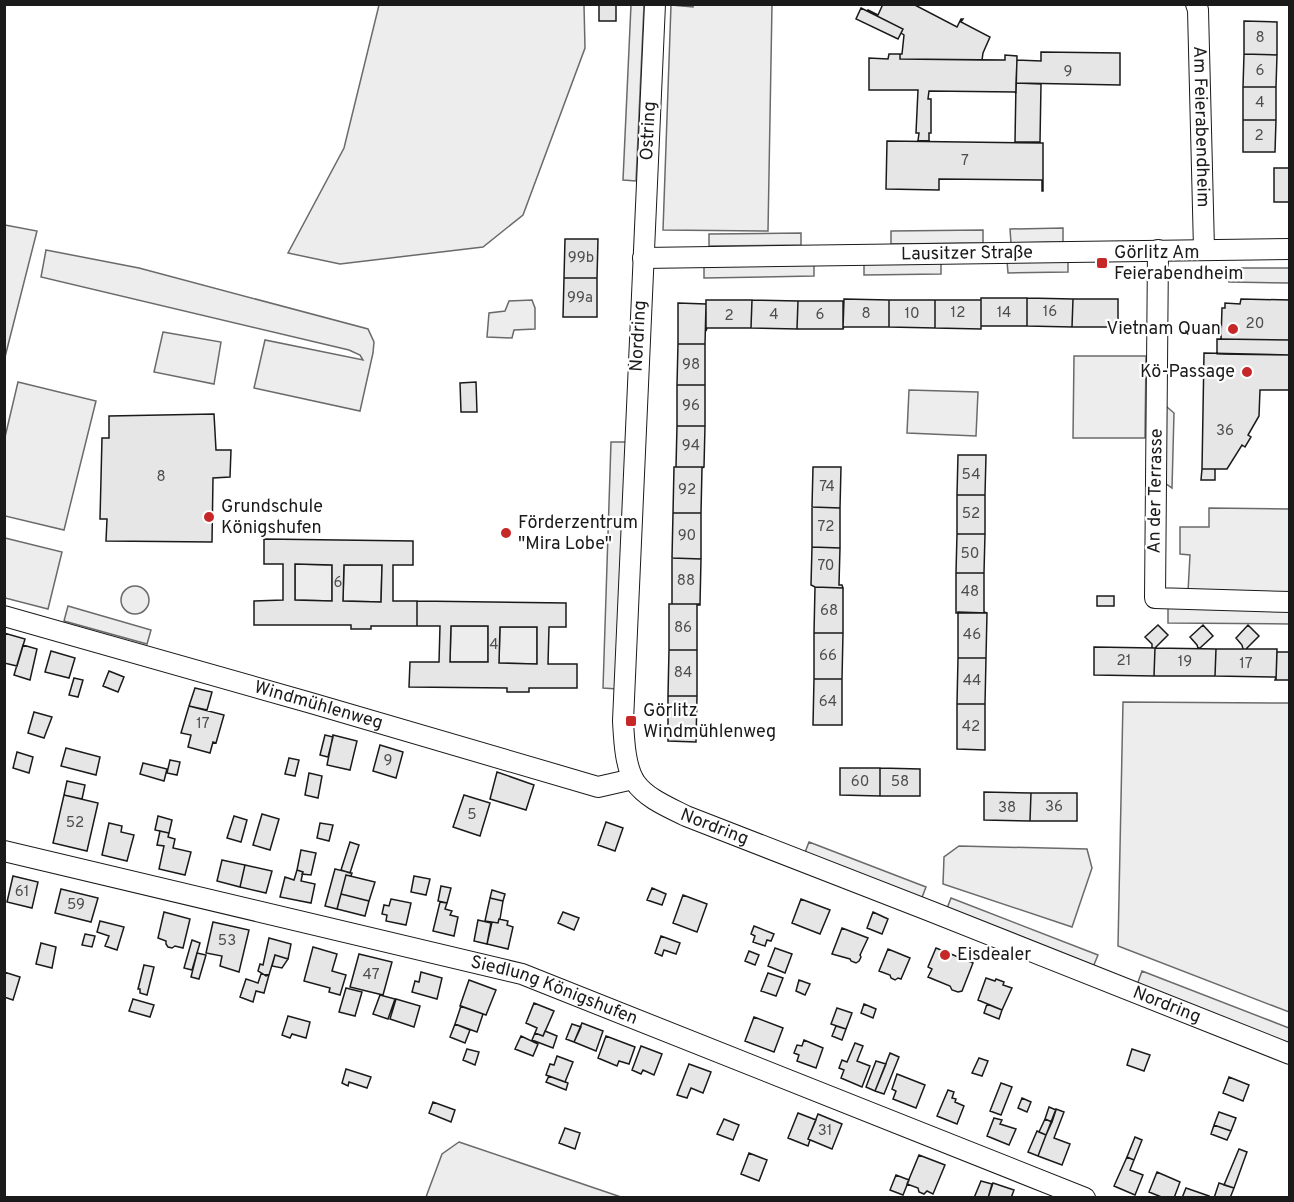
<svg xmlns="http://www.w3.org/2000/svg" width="1294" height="1202" font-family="Overpass,sans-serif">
<rect width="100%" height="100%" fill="#fff"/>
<path fill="#ededed" stroke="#6a6a6a" stroke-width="1.5" d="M694,4L772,5L768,231L663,230L671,5L693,7Z
M379,5H584L585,48L523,215L483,247L340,264L288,253L344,148Z
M631,5H644L636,181L623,180Z
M5,225L37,231L5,357L4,225Z
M1063,228V242L1011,243L1010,229Z
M983,230V243L891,244V231Z
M801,233V245L709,246V234Z
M46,250L139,268L368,329L374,342L373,353L360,411L254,388L265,340L363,360L360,355L349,350L41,277Z
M1068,260V272L1008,273L1007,261Z
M941,262V274L864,275V263Z
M814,264V276L704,278V266Z
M1229,268H1289V283L1229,282Z
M532,300L535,308V329L514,330L512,338L487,337L489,313L505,311L509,301Z
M163,332L221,342L214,384L154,372Z
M1074,356H1146L1145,438H1073Z
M18,382L96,401L64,530L5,516V437Z
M909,390L978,392L976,436L907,433Z
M1160,401L1174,413L1172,488L1158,478Z
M611,442H626L617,689L603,688Z
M1209,508L1289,509V593L1188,592L1190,555L1180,554V527H1209Z
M5,538L62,552L48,609L5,598Z
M295,564L332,565V601L295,600Z
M344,565H382L381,602L343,601Z
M121 600a14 14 0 1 1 28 0a14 14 0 1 1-28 0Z
M68,606L151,630L147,644L64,621Z
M1168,608L1289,609V624L1168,623Z
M451,626H488V662H450Z
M500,627H537V664L499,663Z
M1123,702L1289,703V1012L1118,946Z
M809,842L926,887L921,900L804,855Z
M959,846L1087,849L1092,868L1072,927L943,884L944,857Z
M951,898L1098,955L1093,967L946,911Z
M1142,971L1289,1028V1045L1137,985Z
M459,1142L621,1197H426L442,1154Z"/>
<path fill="#e6e6e6" stroke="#1a1a1a" stroke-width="1.5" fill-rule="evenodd" d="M599,4H616V21H599Z
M883,4H913L957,27L961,19H963L961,22L990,37L983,53L982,60L900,59V54H902L904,35L901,33L903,29L867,11L868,10L878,15Z
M861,8L903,29L898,39L856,19Z
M1244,21L1277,22V55L1244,54Z
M1041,52L1120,53V85L1016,83L1017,60L1041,61Z
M889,54H900V59L1005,60V55L1017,56L1016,94L1015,92L929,91L928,99H931V133H929V141H918L919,133H916L918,90H869V58L888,59Z
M1244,54L1277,55L1276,87H1243Z
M1016,83L1041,84L1040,142H1015Z
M1243,87H1276V120H1243Z
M1243,120H1276L1275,152H1243Z
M887,141L1043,143V191H1042V180L939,179V190L886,189Z
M1274,168H1290V202H1274Z
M565,239H598L597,278H564Z
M564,278H597V317H563Z
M981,298H1027V326H981Z
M1027,298L1073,299L1072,327L1027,326Z
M844,299L889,300V327H844L843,329Z
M1073,299H1118V327H1072Z
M1241,299L1290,300V340L1221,339L1222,308H1225V303L1240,304Z
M706,300H752L751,328H707L706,331Z
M752,300L798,301L797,329L751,328Z
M889,300H935V328L889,327Z
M935,300H981V329L935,328Z
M798,301H843V329H797Z
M678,303L706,304L705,344H678Z
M1217,339L1290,340V355L1217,354Z
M678,344H705V385H677Z
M1204,353L1290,355V390H1260L1259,416L1248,435L1251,437L1245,447L1242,445L1227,469H1202Z
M476,382L477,412H461L460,383Z
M677,385H705V426H677Z
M214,414L216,450H231L230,477L213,478L212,542L106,541L107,519H100L102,438H109V416Z
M677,426H705L704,467H676Z
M958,455H986L985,495H957Z
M674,467H704L702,468L701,513H673Z
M813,467H841L840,508L812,507Z
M1202,469H1215V480H1201Z
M957,495H985V534H957Z
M812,507L840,508V548L812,547Z
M673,513H701V559L672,558Z
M957,534H985L984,573H956Z
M264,539L413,541V565H393V601H417V626H371V629H351V625H254V601L283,600V564H264ZM295,564L332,565V601L295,600ZM344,565H382L381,602L343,601Z
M812,547L840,548L839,585H842L843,588L815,587L811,585Z
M672,558L701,559L700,604H672Z
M956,573H984V612L987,613H956Z
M815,587L843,588V633H814Z
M1097,596H1114V606H1097Z
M417,601L566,603V627H549L548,664H577V688H529V692H507V688L409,687L410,662H439L440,626H417ZM451,626H488V662H450ZM500,627H537V664L499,663Z
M669,604H700V605H697V650H669Z
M958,612L987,613L986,658H958Z
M1158,625L1168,635L1155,648H1152V644L1145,637Z
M1203,625L1213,636L1200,648H1198L1197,645L1190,637Z
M1248,625L1259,636L1246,649H1243L1242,645L1236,638Z
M4,633L25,639L17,666L4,663Z
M814,633H843L842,679H814Z
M23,645L37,649L30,680L14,675Z
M1094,647L1155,648L1154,676L1094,675Z
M1155,648L1216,649L1215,676H1154Z
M1216,649H1277L1276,680H1275L1276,677L1215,676Z
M669,650H697V696H668Z
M51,651L75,658L69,678L45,672Z
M1277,652H1290V680H1276Z
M958,658H986L985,704H957Z
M109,671L124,677L118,692L103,686Z
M74,678L83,680L78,697L69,695Z
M814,679H842V725H813Z
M195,688L212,692L207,710L189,706Z
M668,696H697L696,742L668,741Z
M957,704H985V750L957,749Z
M189,706L224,715L216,743L213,742L210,753L188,747L191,735L181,733Z
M34,712L52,717L44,738L28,733Z
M325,735L333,737L328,757L320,755Z
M333,735L357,741L350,770L327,765Z
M380,745L403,752L396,778L373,771Z
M66,748L100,757L96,775L61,766Z
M17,752L33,757L29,773L13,768Z
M289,758L299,760L295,776L285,774Z
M170,760L180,762L177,775L167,773Z
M143,763L167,769L164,781L140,774Z
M840,768H880V796L840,795Z
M880,768L920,769V796H880Z
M497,772L534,785L526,810L490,799Z
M309,773L322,776L318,798L305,795Z
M67,781L85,785L82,799L64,795Z
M984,792L1031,793L1030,821L984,820Z
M1031,793H1077V821H1030Z
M64,795L98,803L87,851L53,843Z
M464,795L490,803L480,836L453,827Z
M262,814L279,819L270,850L253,845Z
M158,816L172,820L169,833L155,830Z
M234,816L247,820L241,842L227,838Z
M606,822L623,828L615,851L598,845Z
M109,823L122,826L121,832L134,835L127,861L102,855Z
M320,823L333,825L329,841L317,838Z
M160,831L169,833L168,837L175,839L173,848L191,852L185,875L159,869L164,846L157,845Z
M350,842L359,845L350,873L341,870Z
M301,850L316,853L311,875L302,874L303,872L297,870Z
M222,860L245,865L240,887L217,881Z
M245,865L272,871L266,893L240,887Z
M335,869L352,873L351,876L346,875L337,909L325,906Z
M297,870L303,872L301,881L315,884L311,903L280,897L285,877L294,880Z
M346,875L375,882L369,901L341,894Z
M13,876L38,882L32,908L7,902Z
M414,876L430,879L426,895L411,892Z
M441,886L451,888L447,903L438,901Z
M652,888L666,894L662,905L647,900Z
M61,889L98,898L91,922L55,913Z
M492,890L505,894L503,901L490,898Z
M341,894L369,901L365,916L337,909Z
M683,895L707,904L697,932L673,923Z
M490,898L503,901L500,919H499L498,923L485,921Z
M391,899L411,903L406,925L386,921L387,915L382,914L384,905L389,906Z
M801,899L830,910L820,934L792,923Z
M440,902L447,903L445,909L452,911L450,915L458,917L454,936L433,931Z
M164,912L190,919L183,948L175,946L172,948L168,947L166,944V941L158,938Z
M563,912L579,918L574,930L558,923Z
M873,912L888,919L882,934L867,928Z
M499,919L508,921L507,925L513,927L508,949L487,944L492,922L498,923Z
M478,920L491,923L487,944L474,941Z
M100,921L124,927L117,950L105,946L109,936L97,932Z
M213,922L249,930L239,972L220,966L222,956L206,953Z
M754,926L774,934L771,941L767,940L765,946L753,942L755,936L751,934Z
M842,928L868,938L860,955L861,957L859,961L856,963L851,961L850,959L832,954Z
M85,934L95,936L92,947L82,945Z
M661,936L680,943L676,954L664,950L662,956L655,953Z
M269,938L291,944L288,959L275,955L269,975L266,976L258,971L260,964L263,965Z
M192,940L200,943L192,970L184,968Z
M41,943L56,947L52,968L36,964Z
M313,947L337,954L332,971L346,975L340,995L329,992L330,988L304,981Z
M775,948L792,954L785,973L768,966Z
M936,948L973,963L962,991L958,992L952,990L950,986L928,977L932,969L928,967Z
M888,949L910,958L901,979L898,978L895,980L891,978L890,975L879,971Z
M749,951L759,955L755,965L745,961Z
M197,953L206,955L199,979L191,977Z
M359,954L392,962L383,995L350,987Z
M275,955L288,959L282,968L272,966Z
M144,965L154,967L147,995L140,993V989H138Z
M4,972L20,977L13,1000L4,997Z
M421,972L442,978L437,999L412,992L415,981L419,982Z
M768,973L783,978L776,996L761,991Z
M261,974L269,975L264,993L256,991L253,1002L240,997L246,979L258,983Z
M986,978L995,981L996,979L1004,982L1003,985L1012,988L1002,1010L978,1000Z
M469,980L496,990L486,1015L460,1006Z
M799,980L810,984L805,995L796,991Z
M346,988L362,992L355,1016L339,1012Z
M380,995L395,999L388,1019L373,1014Z
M133,999L154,1005L150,1017L129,1011Z
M396,999L420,1006L414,1027L390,1019Z
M534,1003L554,1011L543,1036L535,1033L537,1028L526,1023Z
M864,1004L876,1009L873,1018L861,1013Z
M987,1004L1002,1010L999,1019L984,1013Z
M461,1006L483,1014L477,1032L455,1024Z
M837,1008L852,1013L846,1029L831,1024Z
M288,1016L310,1022L306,1038L292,1034L290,1038L282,1035Z
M754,1017L783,1028L774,1052L745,1041Z
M582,1023L603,1031L596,1051L574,1042Z
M455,1024L470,1030L465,1043L450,1037Z
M572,1024L581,1027L574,1042L566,1039Z
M836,1026L846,1029L842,1040L832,1036Z
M545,1031L557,1036L553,1048L532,1040L535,1033L543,1036Z
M521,1036L538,1044L533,1056L515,1049Z
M606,1036L635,1047L629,1064L619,1061L617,1066L598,1058Z
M804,1040L823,1048L816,1068L797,1061L799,1055L794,1053L797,1045L802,1046Z
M855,1043L863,1046L857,1061L870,1066L862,1087L841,1078L844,1070L839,1068L842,1060L847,1062Z
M641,1046L662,1054L654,1075L643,1070L641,1074L632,1070Z
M467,1049L479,1052L475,1065L463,1060Z
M1132,1049L1150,1055L1144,1071L1127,1065Z
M890,1053L899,1057L884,1094L875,1091Z
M557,1056L573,1062L565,1082L546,1075L550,1064L554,1065Z
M979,1058L988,1061L982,1076L972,1073Z
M876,1061L886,1064L875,1091L866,1087Z
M689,1064L711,1072L703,1093L691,1088L687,1098L677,1095Z
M346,1069L371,1077L367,1088L349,1082L348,1086L342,1083Z
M897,1074L925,1085L916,1108L893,1099L896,1091L892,1089Z
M549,1076L568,1083L566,1090L546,1082Z
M1229,1077L1249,1085L1243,1101L1223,1093Z
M1001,1083L1012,1087L1001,1115L990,1111Z
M948,1090L954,1092L952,1098L956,1099L955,1102L964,1106L957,1124L937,1116Z
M1022,1098L1031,1102L1027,1112L1018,1108Z
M433,1102L455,1110L451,1122L429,1113Z
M1049,1107L1056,1110L1052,1122L1045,1119Z
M1056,1109L1064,1112L1054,1138L1070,1144L1062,1165L1038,1156Z
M1219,1112L1236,1118L1231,1131L1214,1125Z
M798,1113L816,1120L808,1139L810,1140L808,1146L788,1138Z
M818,1114L842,1124L832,1149L808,1139Z
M994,1118L1002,1120L1000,1124L1016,1129L1009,1145L987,1136Z
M724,1119L739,1125L733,1140L717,1134Z
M1045,1119L1052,1122L1046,1135L1039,1132Z
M1214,1125L1231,1131L1227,1140L1211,1134Z
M565,1128L580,1133L575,1149L559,1143Z
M1037,1131L1046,1135L1038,1156L1028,1152Z
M1135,1137L1142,1140L1134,1160L1127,1157Z
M1239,1149L1247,1152L1234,1188L1224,1185Z
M749,1153L767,1160L759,1181L741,1174Z
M919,1155L945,1165L933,1194L927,1191L924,1194L919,1192L918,1188L907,1184Z
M1127,1157L1134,1160L1130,1170L1143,1175L1135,1195L1114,1186Z
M1157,1172L1180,1182L1174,1198H1164L1149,1192Z
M896,1175L909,1180L903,1195L890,1190Z
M981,1181L992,1184L988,1198H974Z
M993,1183L1014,1190L1011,1198H988Z
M1219,1183L1234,1188L1230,1198H1214Z
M1186,1188L1209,1196L1208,1198H1182Z"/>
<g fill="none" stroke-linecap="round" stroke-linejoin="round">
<g stroke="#1a1a1a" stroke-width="22">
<g id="minor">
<path id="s1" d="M655,4L623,721C624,739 625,767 635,782C646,798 668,807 686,816L930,911L1290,1054"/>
<path id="s2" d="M1196,4L1198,10L1204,249"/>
<path d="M1158,250L1155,598L1290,602"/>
<path id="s3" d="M643,258L1290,249"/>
<path id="s4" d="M4,616L311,703L598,787L633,779"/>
<path id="s5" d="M4,851L522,974L1085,1198"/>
</g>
</g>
<use href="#minor" stroke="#fff" stroke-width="20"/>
</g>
<g fill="#c62828" stroke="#fff" stroke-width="2">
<rect x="1096" y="257" width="12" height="12" rx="3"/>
<circle cx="1233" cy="329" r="6"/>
<circle cx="1247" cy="372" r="6"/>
<circle cx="209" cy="517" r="6"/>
<circle cx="506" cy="533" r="6"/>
<rect x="625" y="715" width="12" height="12" rx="3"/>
<circle cx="945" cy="955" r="6"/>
</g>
<g text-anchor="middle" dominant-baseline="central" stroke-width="4.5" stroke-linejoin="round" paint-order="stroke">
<g font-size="15" fill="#4d4d4d">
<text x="1260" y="38">8</text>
<text x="1260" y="71">6</text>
<text x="1068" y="72">9</text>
<text x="1260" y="103">4</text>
<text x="1259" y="136">2</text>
<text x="965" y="161">7</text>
<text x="581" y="258">99b</text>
<text x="580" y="298">99a</text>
<text x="1050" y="312">16</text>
<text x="958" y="313">12</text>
<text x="1004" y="313">14</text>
<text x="866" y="314">8</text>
<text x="912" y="314">10</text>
<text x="774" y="315">4</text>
<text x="820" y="315">6</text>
<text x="729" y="316">2</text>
<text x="1255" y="324">20</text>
<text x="691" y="365">98</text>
<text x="691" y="406">96</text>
<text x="1225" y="431">36</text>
<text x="691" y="446">94</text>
<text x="971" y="475">54</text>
<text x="161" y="477">8</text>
<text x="827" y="487">74</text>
<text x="687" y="490">92</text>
<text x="971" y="514">52</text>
<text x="826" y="527">72</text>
<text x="687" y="536">90</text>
<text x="970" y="554">50</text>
<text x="826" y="566">70</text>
<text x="686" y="581">88</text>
<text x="338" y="583">6</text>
<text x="970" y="592">48</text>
<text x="829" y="611">68</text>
<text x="683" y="628">86</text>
<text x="972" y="635">46</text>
<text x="494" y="645">4</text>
<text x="828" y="656">66</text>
<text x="1124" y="661">21</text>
<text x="1185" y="662">19</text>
<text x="1246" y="664">17</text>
<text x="683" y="673">84</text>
<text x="972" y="681">44</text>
<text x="828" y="702">64</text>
<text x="203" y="724">17</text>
<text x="971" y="727">42</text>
<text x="388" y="761">9</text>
<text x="860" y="782">60</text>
<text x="900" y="782">58</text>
<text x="1054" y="807">36</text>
<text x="1007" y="808">38</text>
<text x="472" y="815">5</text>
<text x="75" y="823">52</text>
<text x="22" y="892">61</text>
<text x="76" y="905">59</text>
<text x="227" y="941">53</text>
<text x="371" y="975">47</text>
<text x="825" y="1131">31</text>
</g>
<g font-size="18" fill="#1a1a1a" stroke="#fff">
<text stroke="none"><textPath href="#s2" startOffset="123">Am Feierabendheim</textPath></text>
<text transform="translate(649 131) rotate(-87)">Ostring</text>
<text stroke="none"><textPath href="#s3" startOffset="324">Lausitzer Straße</textPath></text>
<text transform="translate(639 336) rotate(-87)">Nordring</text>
<text transform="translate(1156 491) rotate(-89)">An der Terrasse</text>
<text stroke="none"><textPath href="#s4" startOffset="327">Windmühlenweg</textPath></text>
<text stroke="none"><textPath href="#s1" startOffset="873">Nordring</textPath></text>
<text stroke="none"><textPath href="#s5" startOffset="568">Siedlung Königshufen</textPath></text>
<text stroke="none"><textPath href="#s1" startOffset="1359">Nordring</textPath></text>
</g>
<g font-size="18" fill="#1a1a1a" stroke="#fff" text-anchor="start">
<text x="1114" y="253">Görlitz Am<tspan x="1114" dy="21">Feierabendheim</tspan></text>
<text x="1221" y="329" text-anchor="end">Vietnam Quan</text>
<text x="1235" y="372" text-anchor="end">Kö-Passage</text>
<text x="221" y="507">Grundschule<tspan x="221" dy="21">Königshufen</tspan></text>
<text x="518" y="523">Förderzentrum<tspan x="518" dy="21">"Mira Lobe"</tspan></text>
<text x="643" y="711">Görlitz<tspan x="643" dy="21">Windmühlenweg</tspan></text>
<text x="957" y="955">Eisdealer</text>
</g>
</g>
<rect width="1294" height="1202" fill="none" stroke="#1a1a1a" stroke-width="12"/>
</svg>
